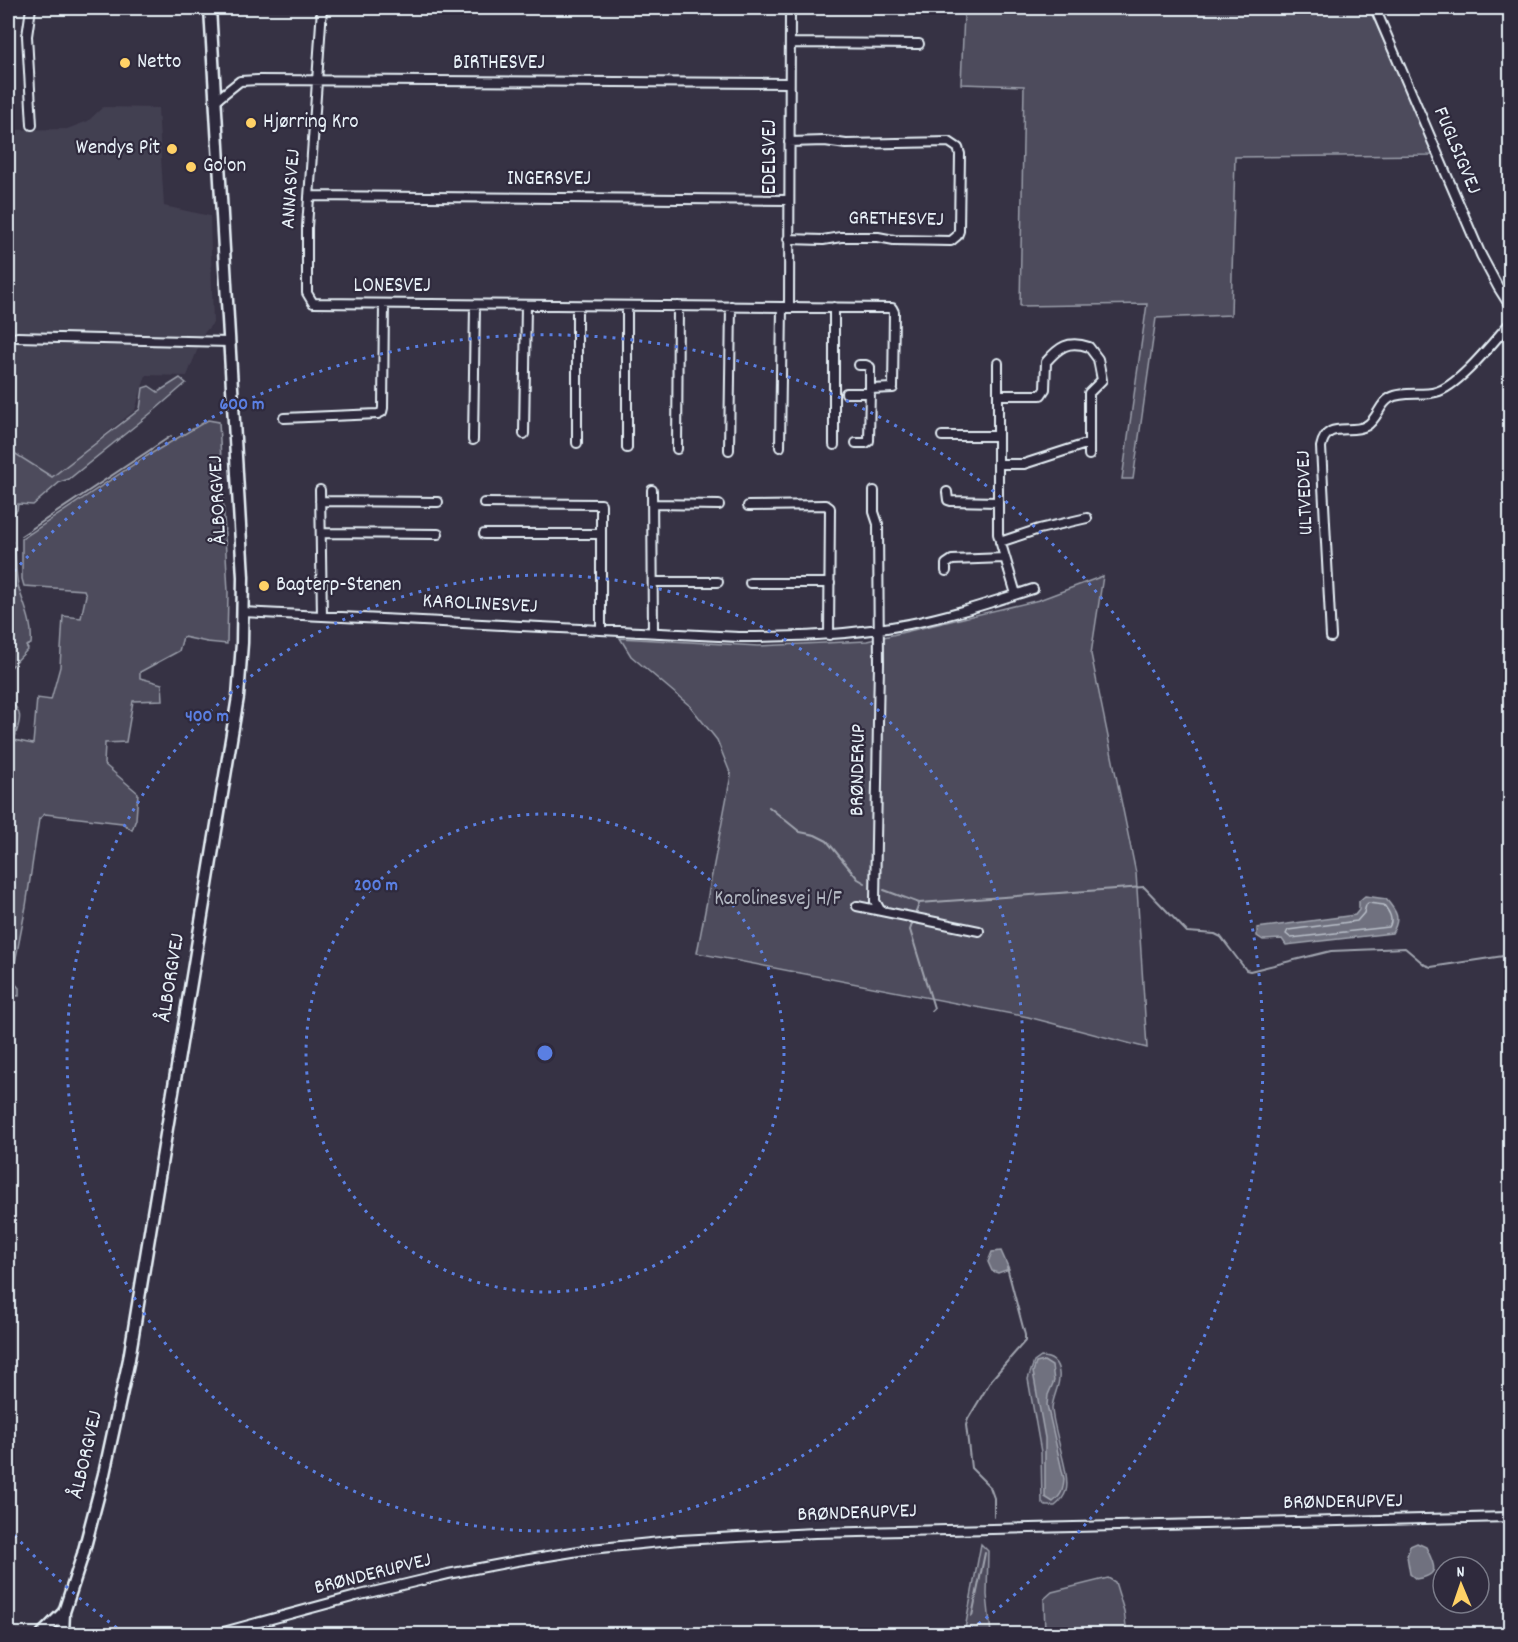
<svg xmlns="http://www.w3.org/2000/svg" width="1518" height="1642" font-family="Dekko,sans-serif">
<rect width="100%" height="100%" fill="#363244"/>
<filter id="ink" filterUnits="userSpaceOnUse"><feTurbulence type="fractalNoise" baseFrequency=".0167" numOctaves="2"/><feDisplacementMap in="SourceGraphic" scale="12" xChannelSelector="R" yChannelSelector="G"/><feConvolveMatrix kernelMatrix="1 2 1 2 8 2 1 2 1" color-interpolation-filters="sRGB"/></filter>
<g filter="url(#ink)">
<path fill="#433f51" d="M103,107L158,108L164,206L210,216L213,323L204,333L187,376L146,375L135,410L52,477L8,449V130L67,129L88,121Z"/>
<path fill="#4d4b5c" stroke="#9a9eaa" stroke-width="1.5" d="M1004,8H1369L1434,155L1235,157L1231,315L1156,318L1133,479H1122L1147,304L1020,306L1024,86L961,84L964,14L1004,13Z
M180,378L186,383L156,409L69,479L60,482L33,505L18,504L17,510L8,518V449L52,477L140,409L143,388L149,386L158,392Z
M208,420L219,422L228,592L227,644L207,642L183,637L179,651L140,672V678L162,684L163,700L133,701L126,742L105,743L104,764L138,793L136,819L132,830L122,823L45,814L39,819L26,906L13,973V981L19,988V996L8,995V700C26,713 19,722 14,740L33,744L37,698L51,700L60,667L63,616L81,618L86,595L84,590L24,586L22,579V539L142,459Z
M15,547C16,561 15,575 19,589C25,608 33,623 31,644L26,646L28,649L8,670V553Z
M1103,576L1091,654L1136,873L1147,1048L1028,1017L697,953L731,775L717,740L690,706L631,656L620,638L758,646L867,641L1039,600Z
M1041,1357C1052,1357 1058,1363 1059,1373C1061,1385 1052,1397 1052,1409C1053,1430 1071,1475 1066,1491C1064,1497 1060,1502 1055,1506H1046L1042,1503L1041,1452L1028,1379L1034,1362Z
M981,1544L988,1551L987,1595L991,1634H964Z
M1108,1578L1115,1582L1124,1611L1127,1634H1045L1044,1599L1052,1592Z"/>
<path fill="#70717f" stroke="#a0a4af" stroke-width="1.5" d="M1365,896L1386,899C1397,912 1401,918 1392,933L1286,945L1282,939L1263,940L1257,936V928L1355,915L1359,910V901Z
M1001,1251L1009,1269L998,1273L992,1271L988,1262L992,1252Z
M1044,1361L1052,1366L1054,1381L1048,1395L1047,1405L1064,1479C1063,1490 1062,1495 1053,1502L1045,1497V1438L1033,1372L1036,1363Z
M1417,1543L1426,1547C1434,1565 1442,1575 1416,1579L1410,1574L1407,1556L1410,1546Z"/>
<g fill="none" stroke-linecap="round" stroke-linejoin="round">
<path stroke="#b8bec8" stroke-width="1.5" d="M1368,903L1384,905C1389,912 1394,919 1389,927L1291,938L1286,934L1288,930L1357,921L1364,913L1366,905Z"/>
<path stroke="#a0a4af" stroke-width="2" d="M21,536L171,436
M8,547L12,542
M769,807L800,832L815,835L827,841L858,879L865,883
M884,890L919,903L1144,887L1187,932L1215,934L1221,937L1246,970L1250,971L1331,951L1405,948L1425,965L1431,967L1510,955
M916,912L919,904
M912,924L910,930L934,1008L931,1011
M994,1517V1498L990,1487L971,1468L966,1425L968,1419L992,1379L1025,1341V1335L1007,1267
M972,1616L985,1553"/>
<g stroke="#e8f1f8" stroke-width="12">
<path id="minor" d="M31,8L27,36L32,125
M322,8L307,227V293L313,303L892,308L894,312L893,388L870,389V367L866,365H859
M1375,8L1481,255L1498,287L1510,306
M790,43L919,44
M215,101L240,81L258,80L789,83
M309,196L789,200
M788,239L823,240L841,237H878L894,240L951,241L957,236L959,231L960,154L958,148L949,142L846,144L825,141L789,142
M627,306V448
M789,307L790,8
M17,337L229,342
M998,363V534L1016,594
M846,393H870
M998,395H1041L1045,389L1046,362C1059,347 1068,340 1089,347L1098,359L1102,380L1089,393V455
M284,418L378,414L382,412L383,408L384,304
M524,434L526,305
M942,436H998
M473,440L475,305
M577,443V306
M856,443H866L869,441L870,389
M834,445V307
M780,447L782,307
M677,449L678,306
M729,450L731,306
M998,464H1024L1089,443
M320,490L322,616
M652,490L653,631
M874,491V512L878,524L879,663L875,901L880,910
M947,492L948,500L951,501L998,502
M320,501L438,502
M484,503L601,504V629
M652,504L719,505
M748,506L826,505L830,508L829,635
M321,533L438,534
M484,534H601
M1000,542L1039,529L1087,518
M946,571V564L952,560L1004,558
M653,582H718
M750,583H830
M242,612L739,637C796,637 852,635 909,624C951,616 992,602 1033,589
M1331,637L1321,447C1327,419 1349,435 1366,426C1378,419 1379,404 1390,398C1402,391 1422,396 1436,392C1459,386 1493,342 1510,323
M857,906L979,931
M216,1634L356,1596L448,1574L517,1561L591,1549L680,1540L815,1533L1510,1517"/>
</g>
<g stroke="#e8f1f8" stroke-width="15">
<path id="major" d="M42,1634L64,1612
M63,1634L64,1612L83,1554L104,1474L129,1359L238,697L242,643L243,577L210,8"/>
</g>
<use href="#minor" stroke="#2f2a3d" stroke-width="8"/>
<use href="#major" stroke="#2f2a3d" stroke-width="10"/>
</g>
</g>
<g fill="none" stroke="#5a7fe2" stroke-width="3" stroke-dasharray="3 6">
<circle cx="545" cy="1053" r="239"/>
<circle cx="545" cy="1053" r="478"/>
<path d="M124 1633A717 717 0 0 1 8 1528M8 578A717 717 0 1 1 966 1633"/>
</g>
<g fill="#ffd166" stroke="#2f2a3d" stroke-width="2">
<circle cx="125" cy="63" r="6"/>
<circle cx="251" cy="123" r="6"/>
<circle cx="172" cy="149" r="6"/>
<circle cx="191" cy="167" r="6"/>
<circle cx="264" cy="586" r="6"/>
</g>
<g text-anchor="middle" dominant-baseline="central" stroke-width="4.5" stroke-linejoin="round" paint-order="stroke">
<g font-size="21" fill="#e8f1f8" stroke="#2f2a3d" text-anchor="start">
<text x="137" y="63">Netto</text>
<text x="263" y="123">Hjørring Kro</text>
<text x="160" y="149" text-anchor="end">Wendys Pit</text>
<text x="203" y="167">Go'on</text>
<text x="276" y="586">Bagterp-Stenen</text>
</g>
<g font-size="21" fill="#e8f1f8" stroke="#2f2a3d">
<text x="499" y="64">BIRTHESVEJ</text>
<text transform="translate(1456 151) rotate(67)">FUGLSIGVEJ</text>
<text transform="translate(771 157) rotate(-90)">EDELSVEJ</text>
<text x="549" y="180">INGERSVEJ</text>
<text transform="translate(292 189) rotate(-86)">ANNASVEJ</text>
<text transform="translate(896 220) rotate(1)">GRETHESVEJ</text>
<text x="392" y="287">LONESVEJ</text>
<text transform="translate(1306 493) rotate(-92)">ULTVEDVEJ</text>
<text transform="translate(219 500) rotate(-93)">ÅLBORGVEJ</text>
<text transform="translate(480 605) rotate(3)">KAROLINESVEJ</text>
<text transform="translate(859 770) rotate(-89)">BRØNDERUP</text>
<text transform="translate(172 978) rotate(-81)">ÅLBORGVEJ</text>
<text transform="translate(87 1455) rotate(-77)">ÅLBORGVEJ</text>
<text transform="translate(1343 1503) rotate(-1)">BRØNDERUPVEJ</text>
<text transform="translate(857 1514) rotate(-2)">BRØNDERUPVEJ</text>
<text transform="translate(373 1575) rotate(-14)">BRØNDERUPVEJ</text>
</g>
<g font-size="21" fill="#b2b7c1" stroke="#2f2a3d">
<text x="778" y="900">Karolinesvej H/F</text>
</g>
</g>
<circle cx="545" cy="1053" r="9" fill="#5a7fe2" stroke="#2f2a3d" stroke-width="3"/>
<g font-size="18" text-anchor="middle" font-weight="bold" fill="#5a7fe2" stroke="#2f2a3d" stroke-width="4.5" stroke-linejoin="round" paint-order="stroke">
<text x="242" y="409">600 m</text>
<text x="207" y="721">400 m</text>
<text x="376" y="890">200 m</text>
</g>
<rect width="1518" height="1642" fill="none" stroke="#2f2a3d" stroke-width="30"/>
<rect x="15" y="15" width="1488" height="1612" fill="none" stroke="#e8f1f8" stroke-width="2" filter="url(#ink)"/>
<g transform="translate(1461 1585) rotate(358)"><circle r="28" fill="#2f2a3d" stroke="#797a88" stroke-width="1.5"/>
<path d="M0-4.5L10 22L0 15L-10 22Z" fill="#ffd166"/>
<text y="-9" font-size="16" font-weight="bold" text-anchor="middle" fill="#e8f1f8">N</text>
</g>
</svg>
